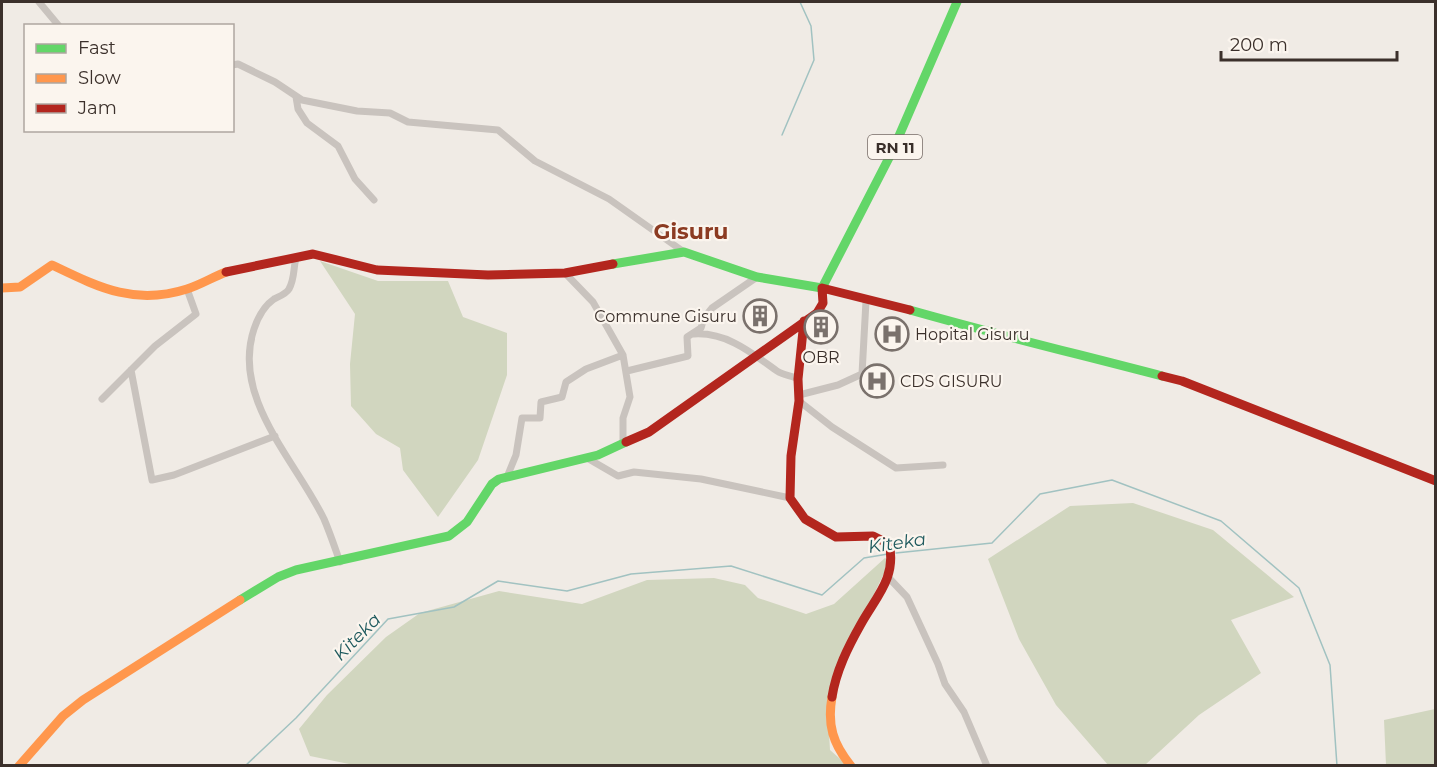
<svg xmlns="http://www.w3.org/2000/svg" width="1437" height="767" font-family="Montserrat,sans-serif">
<rect width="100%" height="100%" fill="#f0ebe5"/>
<path fill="#d1d6bf" d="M320,261L378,281H448L463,317L507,333V375L478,460L438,517L403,470L400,448L376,434L351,406L350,364L355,314Z
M1133,503L1213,530L1294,597L1231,620L1261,673L1199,715L1145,765H1108L1056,705L1019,639L988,559L1070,506Z
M885,558L890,561L857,629L828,716L830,750L847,765H354L310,756L299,729L327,695L386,637L420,613L499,591L582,604L647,580L714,578L745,585L758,598L806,614L834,604Z
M1435,709V765H1386L1384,720Z"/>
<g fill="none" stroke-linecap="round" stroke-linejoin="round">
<path stroke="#a1c2c1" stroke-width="1.5" d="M782,135L814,60L811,26L800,2
M896,553L992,543L1040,494L1112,480L1221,521L1299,588L1330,665L1337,766
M245,766L296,718L388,619L454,607L498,581L567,591L631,574L731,566L822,595L864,558L888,554"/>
<path stroke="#c9c3be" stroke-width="7" d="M39,2L59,26
M232,65L238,64L275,82L302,100L357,111L390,113L408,122L498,130L535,161L609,199L684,252
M296,97L298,109L307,123L338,146L355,179L374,200
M296,258C293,269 295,278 289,289C286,294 280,296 274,299C264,306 258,317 254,329C231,398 296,461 324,519C330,533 335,548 340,562
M565,273L593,302L623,355L630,397L623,418V443
M694,334C727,332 752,353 777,371C784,376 792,375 798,379
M131,370L152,480L174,475L275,436
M627,371L688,356L687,337L701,328L704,318L712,308L757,277
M799,395L838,385L862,374L866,301
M102,399L155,346L196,314L187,289
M799,401L832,427L896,468L943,465
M587,458L618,476L634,472L701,479L790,498
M507,477L516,455L522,418H540L541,402L562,397L566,382L586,369L623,355
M889,578L907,597L938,664L945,684L964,712L987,766"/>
<path stroke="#63d668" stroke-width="9" d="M613,264L684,252L757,277L822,288L892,152L957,2
M910,310C994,334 1078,354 1162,376
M240,600L278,577L296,570L449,536L467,522L492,484L499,479L598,455L626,442"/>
<path stroke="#ff974d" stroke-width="9" d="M2,288L20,287L52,265C98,287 134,306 187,289C200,285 213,277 226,272
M832,697C827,725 833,744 851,766
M19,766L63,716L83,700L240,600"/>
<path stroke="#b3261e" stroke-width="9" d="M226,272L313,254L377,270L488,275L565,273L613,264
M804,321L798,379L799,401L791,456L790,498L805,519L836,537L873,536L889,544C897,577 876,597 861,624C848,647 836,671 832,697
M1162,376L1182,381L1436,481
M626,442L649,432L817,313L823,303L822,288L910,310"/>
</g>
<defs>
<g id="building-ring" transform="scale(1.725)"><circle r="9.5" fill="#fbf5ee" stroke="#7a716c" stroke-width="1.5"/><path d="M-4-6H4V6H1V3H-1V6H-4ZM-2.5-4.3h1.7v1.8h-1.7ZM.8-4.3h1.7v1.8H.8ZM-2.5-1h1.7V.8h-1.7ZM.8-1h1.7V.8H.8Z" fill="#7a716c"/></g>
<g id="hospital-ring" transform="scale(1.725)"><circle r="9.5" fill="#fbf5ee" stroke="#7a716c" stroke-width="1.5"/><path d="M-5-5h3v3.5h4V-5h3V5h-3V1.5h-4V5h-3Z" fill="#7a716c"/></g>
</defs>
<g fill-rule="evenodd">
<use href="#building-ring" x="760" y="316"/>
<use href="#building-ring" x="821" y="327"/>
<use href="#hospital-ring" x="892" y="334"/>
<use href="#hospital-ring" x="877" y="381"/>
</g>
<g text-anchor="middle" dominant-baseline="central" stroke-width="4.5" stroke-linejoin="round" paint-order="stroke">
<rect fill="#fbf5ee" stroke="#756b66" stroke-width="1.5" x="868" y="135" width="54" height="24" rx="4.5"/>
<g font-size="15" font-weight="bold" fill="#3b302b">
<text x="895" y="147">RN 11</text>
</g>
<g font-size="16" fill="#3b302b" stroke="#fbf5ee" text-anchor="start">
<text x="737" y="316" text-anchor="end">Commune Gisuru</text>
<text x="915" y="334">Hopital Gisuru</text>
<text x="821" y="357" text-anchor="middle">OBR</text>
<text x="900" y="381">CDS GISURU</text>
</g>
<g font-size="18" font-style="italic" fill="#1f5a5e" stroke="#fbf5ee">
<text transform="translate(897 543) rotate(-8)">Kiteka</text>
<text transform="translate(357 637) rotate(-45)">Kiteka</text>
</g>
<g font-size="22" font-weight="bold" fill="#8c3b22" stroke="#fbf5ee">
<text x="691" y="231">Gisuru</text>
</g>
</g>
<rect width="1437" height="767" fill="none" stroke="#3b302b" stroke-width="6"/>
<rect x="24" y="24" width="210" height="108" fill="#fbf5ee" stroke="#aea6a0" stroke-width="1.5"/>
<rect x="36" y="44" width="30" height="9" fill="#63d668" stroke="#aea6a0" stroke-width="1.5"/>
<text x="78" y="54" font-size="18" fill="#3b302b">Fast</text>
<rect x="36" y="74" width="30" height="9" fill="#ff974d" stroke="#aea6a0" stroke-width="1.5"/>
<text x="78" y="84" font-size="18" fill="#3b302b">Slow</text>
<rect x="36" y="104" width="30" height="9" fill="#b3261e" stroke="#aea6a0" stroke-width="1.5"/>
<text x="78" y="114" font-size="18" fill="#3b302b">Jam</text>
<path d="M1221 51v9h176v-9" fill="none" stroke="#3b302b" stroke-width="3"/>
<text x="1230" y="51" font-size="18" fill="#3b302b" stroke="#fbf5ee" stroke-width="4.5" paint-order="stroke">200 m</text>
</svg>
